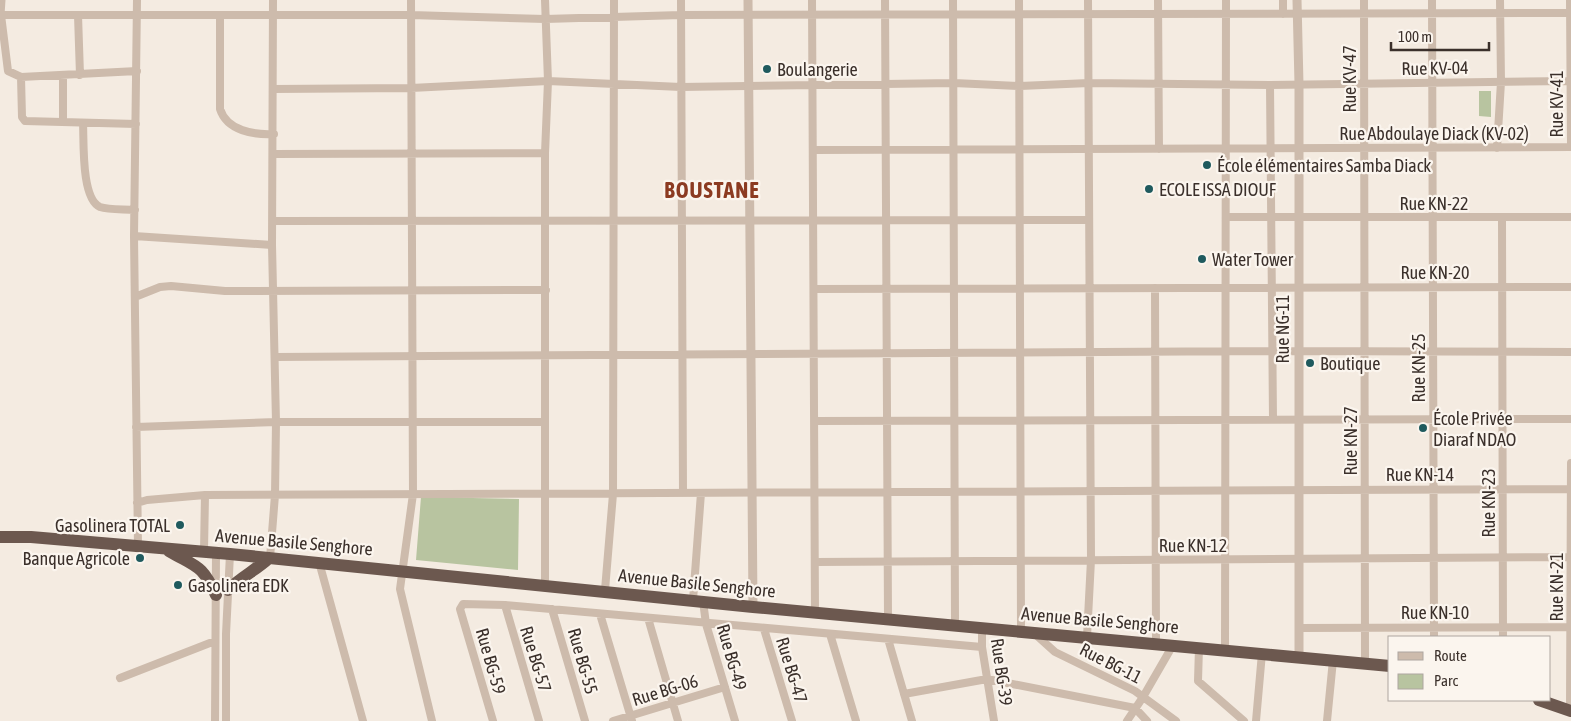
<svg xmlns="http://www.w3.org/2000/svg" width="1571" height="721" font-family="'Asap Condensed',sans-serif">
<rect width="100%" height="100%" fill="#f4ebe1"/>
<path fill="#b8c4a0" d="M1479,91H1491V117L1479,116Z
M421,497L519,499L518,570L416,560Z"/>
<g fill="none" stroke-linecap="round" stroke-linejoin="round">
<path stroke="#cdbbac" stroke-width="8" d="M137,0L134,236L138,546
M411,0L413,494L400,589L432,721
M545,0L548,81L545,153V585
M681,0L683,493
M812,0L815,612
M885,0L888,618
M953,0L955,624
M1019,0L1021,631
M1158,0L1159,149
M1283,0V14
M1364,0L1365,663
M1432,0L1434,637
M1570,0L1571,147
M78,15L80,75
M220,15V109C227,131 254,135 274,134
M21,77L137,71
M1270,85L1273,419
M273,89L411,88L548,81L681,87L954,83L1020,86L1089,83L1270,85L1571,81
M63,122V76
M83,123C84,141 81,199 100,207C109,210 124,209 135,210
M136,124L25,121L22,117L21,77L8,71L1,15H411L545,19L681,15L1571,13
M1497,148L1501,82L1500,0
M813,150L1571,147
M274,154L545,153
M1226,217H1571
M1502,218L1503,637
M274,221L1089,220
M134,236L272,245
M1155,288L1156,644
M814,289L1571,287
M135,297L160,287L171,286L225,291L546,290
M275,357L1272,351L1571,352
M814,421L1571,419
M136,427L276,422H545
M137,503L147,500L205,495L1571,489
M204,551L205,495
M270,558L275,495L276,422L272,245L273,0
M319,562L363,721
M816,562L1571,557
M605,590L613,494L614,0
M693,600L701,493
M703,601L706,624L735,721
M505,605L539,721
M552,609L585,721
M600,614L632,721
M648,618L678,721
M982,627V647L994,721
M1299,628L1571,627
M764,629L792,721
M830,634L856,721
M1035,634L1055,652L1135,691L1176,721
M1087,637L1091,560L1088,0
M888,639L912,721
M1199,647L1198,681L1244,721
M1225,650L1226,0
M120,678L215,641
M904,694L987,679L1135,708L1147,721
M1570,711L1571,463
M215,721L216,552
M226,721V634L230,554
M493,721L460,609L463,604L505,605L982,647
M613,721L725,687
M1127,721L1143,697L1173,645
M1256,721L1262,653
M1327,721L1333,660"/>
<path stroke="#cdbbac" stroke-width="9" d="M748,0L753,607
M1297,0L1299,84V657
M0,15L1,0"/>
<path stroke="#6c584f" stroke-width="12" d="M0,537H31L230,554L753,607L1390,666
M169,551C196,567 202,564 216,595
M228,590C241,577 256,570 269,558
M1539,700L1571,711"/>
</g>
<g fill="#1f5a5e" stroke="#fbf5ee" stroke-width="2">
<circle cx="767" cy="69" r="5"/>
<circle cx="1207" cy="165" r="5"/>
<circle cx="1149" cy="189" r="5"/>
<circle cx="1202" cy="259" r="5"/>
<circle cx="1310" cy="363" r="5"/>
<circle cx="1423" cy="428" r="5"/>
<circle cx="180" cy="525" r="5"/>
<circle cx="140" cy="558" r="5"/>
<circle cx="178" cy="585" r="5"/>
</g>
<g text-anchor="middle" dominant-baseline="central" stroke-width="4.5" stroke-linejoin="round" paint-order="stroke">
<g font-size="18" fill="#3b302b" stroke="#fbf5ee">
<text transform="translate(1435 68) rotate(-1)">Rue KV-04</text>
<text transform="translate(1349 79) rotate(-90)">Rue KV-47</text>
<text transform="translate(1556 104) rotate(-90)">Rue KV-41</text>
<text x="1434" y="133">Rue Abdoulaye Diack (KV-02)</text>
<text x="1434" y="203">Rue KN-22</text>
<text x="1435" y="272">Rue KN-20</text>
<text transform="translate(1282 329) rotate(-90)">Rue NG-11</text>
<text transform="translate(1418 368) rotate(-90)">Rue KN-25</text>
<text transform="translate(1350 441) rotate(-90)">Rue KN-27</text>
<text x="1420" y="474">Rue KN-14</text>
<text transform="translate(1488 503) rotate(-90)">Rue KN-23</text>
<text transform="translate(294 542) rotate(5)">Avenue Basile Senghore</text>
<text x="1193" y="545">Rue KN-12</text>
<text transform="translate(697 583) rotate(6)">Avenue Basile Senghore</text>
<text transform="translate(1556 587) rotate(-90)">Rue KN-21</text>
<text x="1435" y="612">Rue KN-10</text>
<text transform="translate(1100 620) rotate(5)">Avenue Basile Senghore</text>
<text transform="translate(732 657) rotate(74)">Rue BG-49</text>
<text transform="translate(536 659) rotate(73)">Rue BG-57</text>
<text transform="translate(491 661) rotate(74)">Rue BG-59</text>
<text transform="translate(583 661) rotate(74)">Rue BG-55</text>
<text transform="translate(1111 663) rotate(27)">Rue BG-11</text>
<text transform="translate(792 670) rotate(73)">Rue BG-47</text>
<text transform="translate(1002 672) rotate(82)">Rue BG-39</text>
<text transform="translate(665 690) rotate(-17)">Rue BG-06</text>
</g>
<g font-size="18" fill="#3b302b" stroke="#fbf5ee" text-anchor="start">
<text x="777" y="69">Boulangerie</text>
<text x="1217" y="165">École élémentaires Samba Diack</text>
<text x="1159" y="189">ECOLE ISSA DIOUF</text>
<text x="1212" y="259">Water Tower</text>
<text x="1320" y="363">Boutique</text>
<text x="1433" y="418">École Privée<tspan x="1433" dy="21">Diaraf NDAO</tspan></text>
<text x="170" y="525" text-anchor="end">Gasolinera TOTAL</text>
<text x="130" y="558" text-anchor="end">Banque Agricole</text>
<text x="188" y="585">Gasolinera EDK</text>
</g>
<g font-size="22" font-weight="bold" letter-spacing="1" fill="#8c3b22" stroke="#fbf5ee">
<text x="712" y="190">BOUSTANE</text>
</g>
</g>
<rect x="1388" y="636" width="162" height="65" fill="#fbf5ee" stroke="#aea6a0"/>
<rect x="1398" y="652" width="25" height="8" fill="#cdbbac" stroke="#aea6a0"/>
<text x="1434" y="661" font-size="15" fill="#3b302b">Route</text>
<rect x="1398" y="674" width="25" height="15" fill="#b8c4a0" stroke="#aea6a0"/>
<text x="1434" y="686" font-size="15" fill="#3b302b">Parc</text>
<path d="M1391 42v8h98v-8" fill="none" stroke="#3b302b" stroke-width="2.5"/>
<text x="1398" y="42" font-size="15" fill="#3b302b" stroke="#fbf5ee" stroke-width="4" paint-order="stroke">100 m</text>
</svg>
